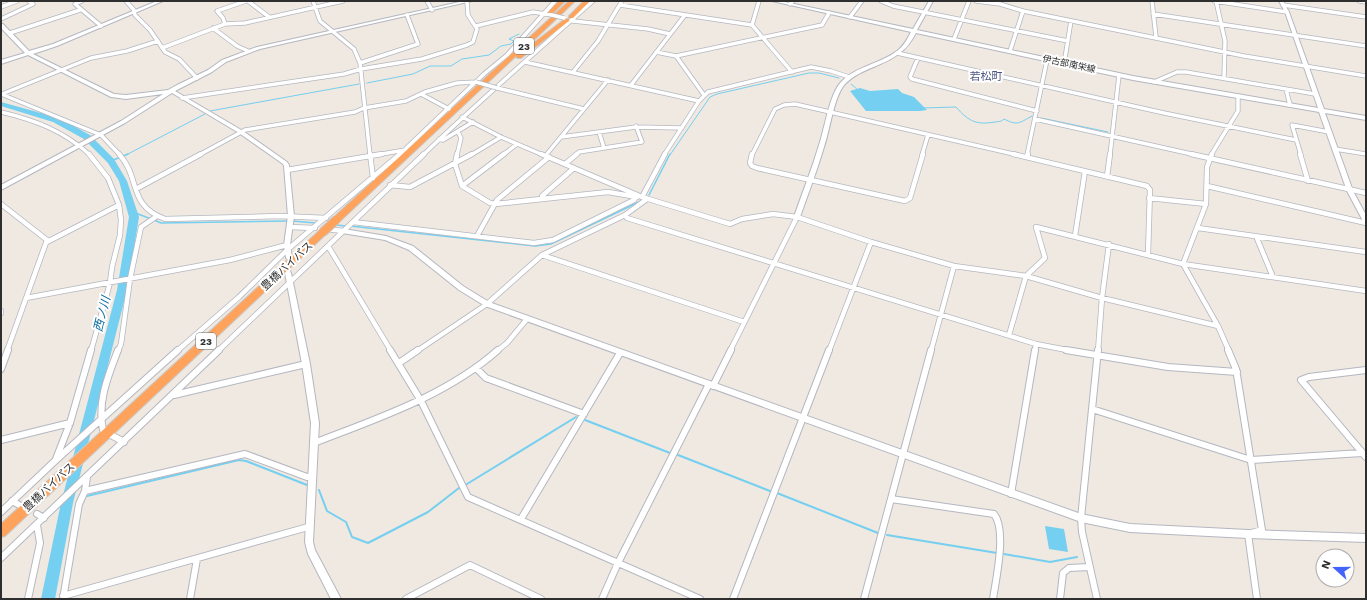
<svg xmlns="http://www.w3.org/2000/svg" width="1367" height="600" font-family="'Work Sans','Noto Sans JP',sans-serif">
<rect width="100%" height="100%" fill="#efe9e1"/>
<path fill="#75cff0" d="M860,88L870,91L898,89L902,93L914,97L927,110L920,111H866L850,91Z
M1045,526L1064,529L1068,552L1049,549Z"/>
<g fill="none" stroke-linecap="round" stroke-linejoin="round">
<path stroke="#75cff0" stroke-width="1" d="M367,83L413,74L430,66H451L462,59L489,55L501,46L511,44L514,41L509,39L519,34
M851,84L858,90
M923,108L956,107C969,122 977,125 995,122C1000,121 1001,122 1004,119C1018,126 1019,123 1032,116
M210,111L359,84
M1041,118L1108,132
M126,155L205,114
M670,155L710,97L717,94L809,73H819L839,78"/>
<path stroke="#75cff0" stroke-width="1.5" d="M111,161L128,154
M649,195L670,154
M133,212L151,219
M154,220L161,223L288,221
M292,221L316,223
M336,225L346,226
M350,226L535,246L551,244L641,201"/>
<path stroke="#75cff0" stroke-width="2" d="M585,420L670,453
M678,455L770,491
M467,484L576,417
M319,490L327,511L346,522L352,537L368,543L428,512L459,488
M777,493L878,533
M87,496L239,460L246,461L307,485
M887,535L997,553
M1004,554L1050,562L1077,557"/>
<path fill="#75cff0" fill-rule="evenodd" d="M1,102L59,118L90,135L114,159L127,181L139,217L127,290L73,503L55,599H41L61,503L117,290L129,217L119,181L108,163L84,139L53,122L1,106Z"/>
<g stroke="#b4b7c1" stroke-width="5">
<path id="street-far2" d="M82,1L75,4L101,26
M126,1L134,10L135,15L150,30L165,52L179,59L197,78
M248,1L269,17
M313,1L320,21L354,49L360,63L370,155
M427,1L432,10
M881,1L893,6L1068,41
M976,1L1000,4L1023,11L1244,56L1366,76
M1152,1L1156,37
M1214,1L1287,12
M1216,1L1225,41L1224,78
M1359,1L1366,2
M790,4L793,1
M620,5L752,25L792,72
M1283,5L1366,17
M1,7L17,1
M1153,14L1366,46
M850,17L862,1
M1,19L33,4L29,1
M573,21L648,29L670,34
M225,24L223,18L217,11L246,1
M752,25L759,1
M476,26L533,12L552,15
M213,28L237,46L248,51
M10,33L80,10
M954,39L969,1
M162,48L225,24L245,23L343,1
M1010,51L1023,11
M656,52L676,56L822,25L829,13
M897,53L1164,113L1296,140
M676,56L704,95
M918,58L910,77L912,79L1037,111
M525,62L699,101
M360,63L418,44L407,15
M1064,64L1071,21
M573,72L598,41L622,1
M1154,82L1177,72H1186L1315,94
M631,85L685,15
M497,88L584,109
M1286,89L1290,105
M1,94L101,135L120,155
M2,94L91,58L127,51L158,41
M421,94L449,109
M182,98L344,74L361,69L422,59L467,45L473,42L477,29L468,15L467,2
M1,112C35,120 64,131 90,155
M462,117L501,137L543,155
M1035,119L1196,155
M599,132L604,148
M561,137L636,127L682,128
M439,139L443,140L473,122
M1335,149L1366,154
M199,155L245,130L355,112L364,108L406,101L425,92L457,83L476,82
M376,155L405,150
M399,155L484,74L507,55L555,1
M423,155C478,102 536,52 593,1
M457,155L461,138L458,132
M471,155L501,137
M503,155L517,144
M546,155L608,80
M576,155L579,152L642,142L636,126
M664,155L699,101L708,92L811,67L831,71L849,77
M752,155L775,109L784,105L795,104L1018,155
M922,155L928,135
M1027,155L1047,60
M1110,155L1119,75
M1211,155L1238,111V96
M1301,155L1292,125L1329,132"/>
</g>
<g stroke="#b4b7c1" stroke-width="6">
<path id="street-far1" d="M89,154L108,178L119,205L121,220L120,235L112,267L110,283L91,351
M119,154C141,178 127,205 165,219L280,216L326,218
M370,154L373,178
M457,154L455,164L462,186L490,203L495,204L608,192L637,197
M541,154L642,197L730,224L742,219L773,214L797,217L871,242L954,266L1026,276L1102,298L1218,326
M752,154L750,163L752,166L757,168L905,201L910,198L923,154
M1013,154L1147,186L1150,190L1148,254
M1191,154L1366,193
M1300,154L1308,181
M1027,157L1028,154
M565,164L577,154
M287,170L382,154
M1107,177L1110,154
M390,185L410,187L472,154
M462,186L504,154
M1207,186L1366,223
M136,189L201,154
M642,197L665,154
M1149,198L1206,204
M543,199L542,196L574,168
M1,204L47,240L7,351
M625,215L627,218L1036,344L1072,351
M353,222L534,243L553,240L634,200L636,197
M289,227L315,228
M1198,228L1366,252
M325,229L344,231
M477,236L497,200L549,157
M1075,236L1085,171
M1256,236L1273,277
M47,242L119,205
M328,246L391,351
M542,255L744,322
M1183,264L1218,326L1229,351
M1183,264L1206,204L1207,167L1212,154
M26,298L230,260L287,245
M1,311V313
M1009,335L1026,276L1045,258L1036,227L1183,264L1366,291
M118,351L121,344L130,279L141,227L157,216
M177,351L239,297L287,250L400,154
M218,351L424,154
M417,351L487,304L542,255L625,215L647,199
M497,351L507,343L527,319
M730,351L797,217
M829,351L871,242
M931,351L954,266
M1035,351L1036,344
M1098,351L1102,298L1109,244"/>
</g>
<g stroke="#b4b7c1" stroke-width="8">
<path id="street" d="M390,350L421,401L468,497L700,599
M1066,350L1168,367L1237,372
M1228,350L1236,369L1262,530L1248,534L1257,599
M399,363L418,350
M1,369L8,350
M477,369L486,378L584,414
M1366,370L1309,377L1301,380L1366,457
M713,386L731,350
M174,395L306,364
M1092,409L1251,460L1362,453
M103,430C97,402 108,376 118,350
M111,435L124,442
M1,440L70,423
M314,443C378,418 446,396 498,350
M56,459L70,423L91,350
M85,491L245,454L307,477L313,476
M1011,494L1035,350
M891,499L994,514C1007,530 996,579 993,599
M12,501L21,506
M1,512L56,460L178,350
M37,514L44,518
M521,519L620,353
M1,558L219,350
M63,596L308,527
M28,599L40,543L37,525
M63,599L79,504L85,491L87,477
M190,599L197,559
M406,599L470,565L541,599
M602,599L618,563L709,384
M733,599L829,350
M864,599L931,350
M1060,599L1063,573L1069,568L1089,567
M1097,599L1082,532L1081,518L1098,350"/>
</g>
<g stroke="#b4b7c1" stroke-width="2">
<path id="secondary" d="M157,1H163L57,46L33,54L114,94L126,95L168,90L177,85L208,70L222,60L257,47L464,1H472L260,49L226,62L212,72L175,91L243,131L287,162L289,165L294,216L290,245L292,258L289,260L286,258L284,245L288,216L284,166L283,164L239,133L172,93L125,123L1,190V185L121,121L163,94L126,99L111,97L28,55L1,64V60L25,53L1,28V24H3L29,51L53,44Z
M772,1H780L913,29L929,1H933L917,30L1133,76L1318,108L1285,12L1279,1H1283L1289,12L1324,109L1366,116V120L1325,113L1353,191L1366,215V223L1363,221L1347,191L1319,112L1133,80L916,33C912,40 908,47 901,52C885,66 861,68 845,84C834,96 830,130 824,147C817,171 808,194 800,217L799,219H795L794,217C802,193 812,169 819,145C825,128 829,95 841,82C856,66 880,64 897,51C904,46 907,39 911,32Z
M342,229H344L386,236L413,246L463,286L489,302L1081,514L1130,524L1248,530L1366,534V542L1248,538L1130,532L1081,522L485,306L459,290L409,250L385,240L342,233L341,231Z
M286,271H290L291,273L310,364L319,423L313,542L315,550L341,599H331L308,554L305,542L311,423L302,364L285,273Z"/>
</g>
<g stroke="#c9c9c9" stroke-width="2">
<path id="highway" d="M559,1H565L553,13H549V11Z
M569,1H575L518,55L565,19H569V21L521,58H517L516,56L339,222H333L332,220L333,218Z
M584,1H590L573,18H569V16Z
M323,229L326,230L327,232L326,234L5,536L1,537V524L320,230Z"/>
</g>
<use href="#street-far2" stroke="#fff" stroke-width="3.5"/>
<use href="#street-far1" stroke="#fff" stroke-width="4.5"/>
<use href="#street" stroke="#fff" stroke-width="6"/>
<use href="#secondary" fill="#fff" fill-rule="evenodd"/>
<use href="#highway" fill="#ffa35c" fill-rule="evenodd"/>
<g stroke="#b4b7c1" stroke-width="5" stroke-linecap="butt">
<path id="street-bridge" d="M552,15L564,18
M476,82L497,88"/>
</g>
<g stroke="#c9c9c9" stroke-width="10" stroke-linecap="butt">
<path id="highway-bridge" d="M323,232L336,220"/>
</g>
<use href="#street-bridge" stroke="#fff" stroke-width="3.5"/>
<use href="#highway-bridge" stroke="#ffa35c" stroke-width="8"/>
</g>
<g text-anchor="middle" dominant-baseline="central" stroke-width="4" stroke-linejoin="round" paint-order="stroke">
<g font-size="9" fill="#2e2e2e" stroke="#fff">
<text transform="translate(1069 64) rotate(12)">伊古部南栄線</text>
</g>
<g fill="#fff" stroke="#6d6d6d" stroke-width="1">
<rect x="514" y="38" width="20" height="16" rx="3"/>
<rect x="196" y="333" width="20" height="16" rx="3"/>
</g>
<g font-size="10" font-weight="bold" fill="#2e2e2e">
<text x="524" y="46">23</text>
<text x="206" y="341">23</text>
</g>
<g font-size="11" fill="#4d5680" stroke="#fff">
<text x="986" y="76">若松町</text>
</g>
<g font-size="11" fill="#2e2e2e" stroke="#fff">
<text transform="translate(287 266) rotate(-43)">豊橋バイパス</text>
<text transform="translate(49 487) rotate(-43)">豊橋バイパス</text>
</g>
<g font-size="12" font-style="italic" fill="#0d6fa3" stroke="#fff">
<text transform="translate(102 314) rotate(-76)">西ノ川</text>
</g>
</g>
<rect width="1367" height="600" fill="none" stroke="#2e2e2e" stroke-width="4"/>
<g transform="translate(1335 568) rotate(291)"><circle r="19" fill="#ffffff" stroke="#ababab"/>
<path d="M0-3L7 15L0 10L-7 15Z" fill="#4264fb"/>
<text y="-6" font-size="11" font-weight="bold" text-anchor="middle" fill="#2e2e2e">N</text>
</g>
</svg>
